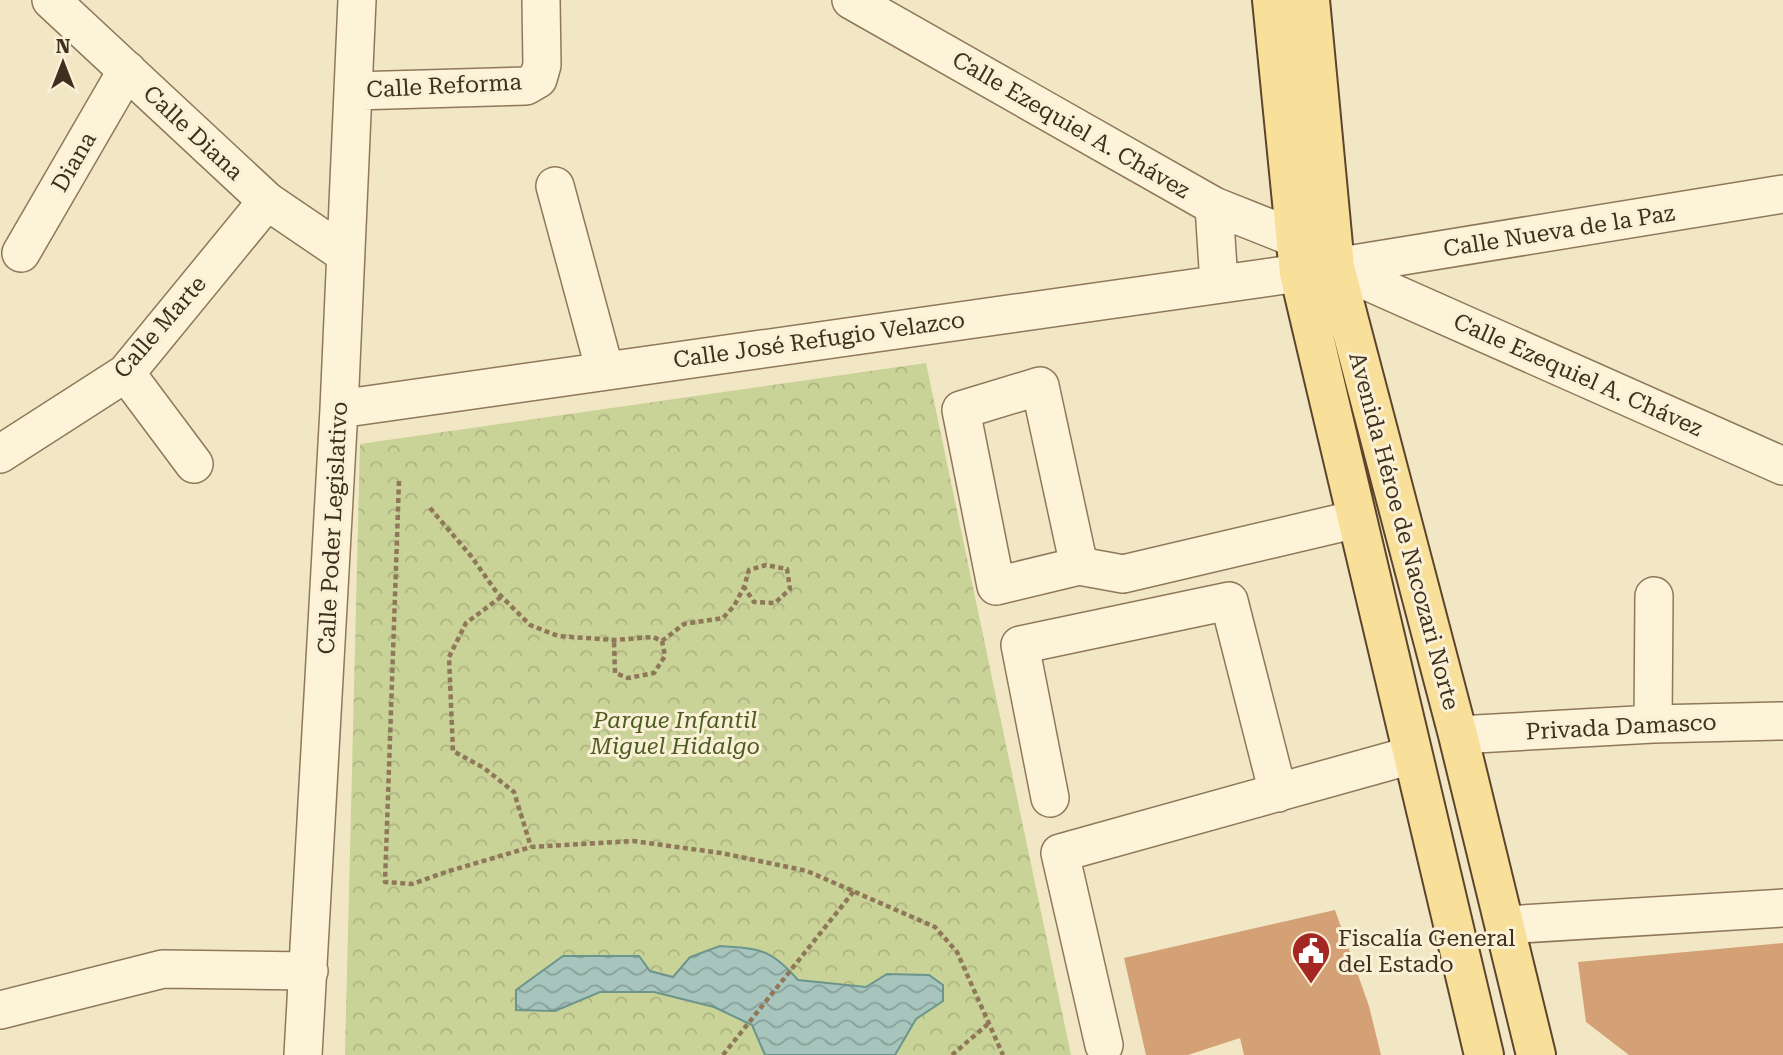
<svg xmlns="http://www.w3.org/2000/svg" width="1783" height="1055" font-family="'Roboto Serif',serif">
<defs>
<pattern id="park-crowns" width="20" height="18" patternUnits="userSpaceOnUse" patternTransform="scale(1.75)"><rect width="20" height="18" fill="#c9d297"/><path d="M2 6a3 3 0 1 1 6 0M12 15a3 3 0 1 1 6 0" fill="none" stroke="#aeb582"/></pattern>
<pattern id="water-waves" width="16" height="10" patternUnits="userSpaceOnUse" patternTransform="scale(1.75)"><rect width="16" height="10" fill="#a7c5bd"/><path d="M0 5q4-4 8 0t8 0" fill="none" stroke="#89a099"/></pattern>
</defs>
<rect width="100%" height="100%" fill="#f2e7c5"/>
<path fill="url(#park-crowns)" d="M926,363L1071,1055H345L360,444Z"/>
<path fill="url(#water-waves)" stroke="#6c958c" stroke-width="2" d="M720,946C760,949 770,948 798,980L866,987L887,974L929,975L943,985V1001L916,1019L895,1055H765L752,1025L714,1007L654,992H600L555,1011L516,1010V990L563,956H639L650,971L673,977L690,957Z"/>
<path fill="#d4a177" d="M1335,910L1369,1006L1381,1055H1244L1240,1038L1188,1055H1146L1124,958Z
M1783,943V1055H1629L1586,1022L1578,962Z"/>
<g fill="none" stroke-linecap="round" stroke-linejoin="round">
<g stroke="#8f7859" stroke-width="40">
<path id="minor" d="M51,0L267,201L345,254
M851,0L1214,206L1297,239
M354,91L526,86L538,79L542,65L541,0
M555,186L605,371
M1214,206L1219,284
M21,253L127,70
M1335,267L1783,466
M1335,267L1783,194
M126,373L194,464
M339,409L1299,273
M0,454L126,373L267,201
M1079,566L1040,386L961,410L996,586L1079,566L1123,574L1357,519
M1653,724L1654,596
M1458,735L1653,724L1783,721
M1050,798L1020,645L1229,601L1278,793
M1505,925L1783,908
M0,1010L163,969L309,971
M1104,1045L1060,853L1412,755
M303,1055L339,409L357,0"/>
</g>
<g stroke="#5d452d" stroke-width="42">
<path id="major" d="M1272,0L1299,273L1484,1055
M1310,0L1335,267L1458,735L1536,1055"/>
</g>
<path stroke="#8f7859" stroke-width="4.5" stroke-dasharray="5 3.5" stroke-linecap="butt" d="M399,481L385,882L412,884L449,871L531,847L633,841L721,853L807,871L935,927L957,952L1003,1055
M430,508L471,556L495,590L530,625L558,636L614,640L653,637L662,641L665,656L654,673L628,678L615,673L614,640
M501,597L466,623L449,657L453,751L484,768L514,792L531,847
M662,641L684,624L723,618L734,606L744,587L749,570L766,565L787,569L790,589L775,603L754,602L744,587
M723,1055L854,891
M952,1055L988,1024"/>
<use href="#minor" stroke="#fcf3d9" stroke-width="37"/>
<use href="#major" stroke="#f8df9a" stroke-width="38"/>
</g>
<defs>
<g id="civic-pin" transform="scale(2.0125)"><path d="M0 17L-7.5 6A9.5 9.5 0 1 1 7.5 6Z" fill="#a42723" stroke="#f9f0d5"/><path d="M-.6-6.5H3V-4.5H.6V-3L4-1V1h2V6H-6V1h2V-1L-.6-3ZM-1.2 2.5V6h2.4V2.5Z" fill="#fff"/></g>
</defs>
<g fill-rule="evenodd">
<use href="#civic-pin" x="1311" y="951"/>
</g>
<g text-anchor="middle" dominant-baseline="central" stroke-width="6" stroke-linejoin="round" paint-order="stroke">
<g font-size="23" fill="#3e2f1e" stroke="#f9f0d5">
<text transform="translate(444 86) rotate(-3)">Calle Reforma</text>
<text transform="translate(1071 125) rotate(30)">Calle Ezequiel A. Chávez</text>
<text transform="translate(193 133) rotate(43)">Calle Diana</text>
<text transform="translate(74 162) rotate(-60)">Diana</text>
<text transform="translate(1559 231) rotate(-9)">Calle Nueva de la Paz</text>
<text transform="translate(160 327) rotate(-49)">Calle Marte</text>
<text transform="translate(819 340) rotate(-8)">Calle José Refugio Velazco</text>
<text transform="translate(1578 375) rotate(24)">Calle Ezequiel A. Chávez</text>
<text transform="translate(333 528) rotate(-87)">Calle Poder Legislativo</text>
<text transform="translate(1404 531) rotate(75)">Avenida Héroe de Nacozari Norte</text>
<text transform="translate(1621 727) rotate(-3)">Privada Damasco</text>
</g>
<g font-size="23" font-style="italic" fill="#4c5d22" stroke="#f9f0d5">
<text x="675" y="720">Parque Infantil<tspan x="675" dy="26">Miguel Hidalgo</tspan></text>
</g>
<g font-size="23" fill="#3e2f1e" stroke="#f9f0d5" text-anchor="start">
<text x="1338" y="938">Fiscalía General<tspan x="1338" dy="26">del Estado</tspan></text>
</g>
</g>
<g transform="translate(63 63)" stroke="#f9f0d5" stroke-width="5" paint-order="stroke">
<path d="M0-5L12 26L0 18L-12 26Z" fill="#3e2f1e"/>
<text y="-10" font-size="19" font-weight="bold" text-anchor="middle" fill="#3e2f1e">N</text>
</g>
</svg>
